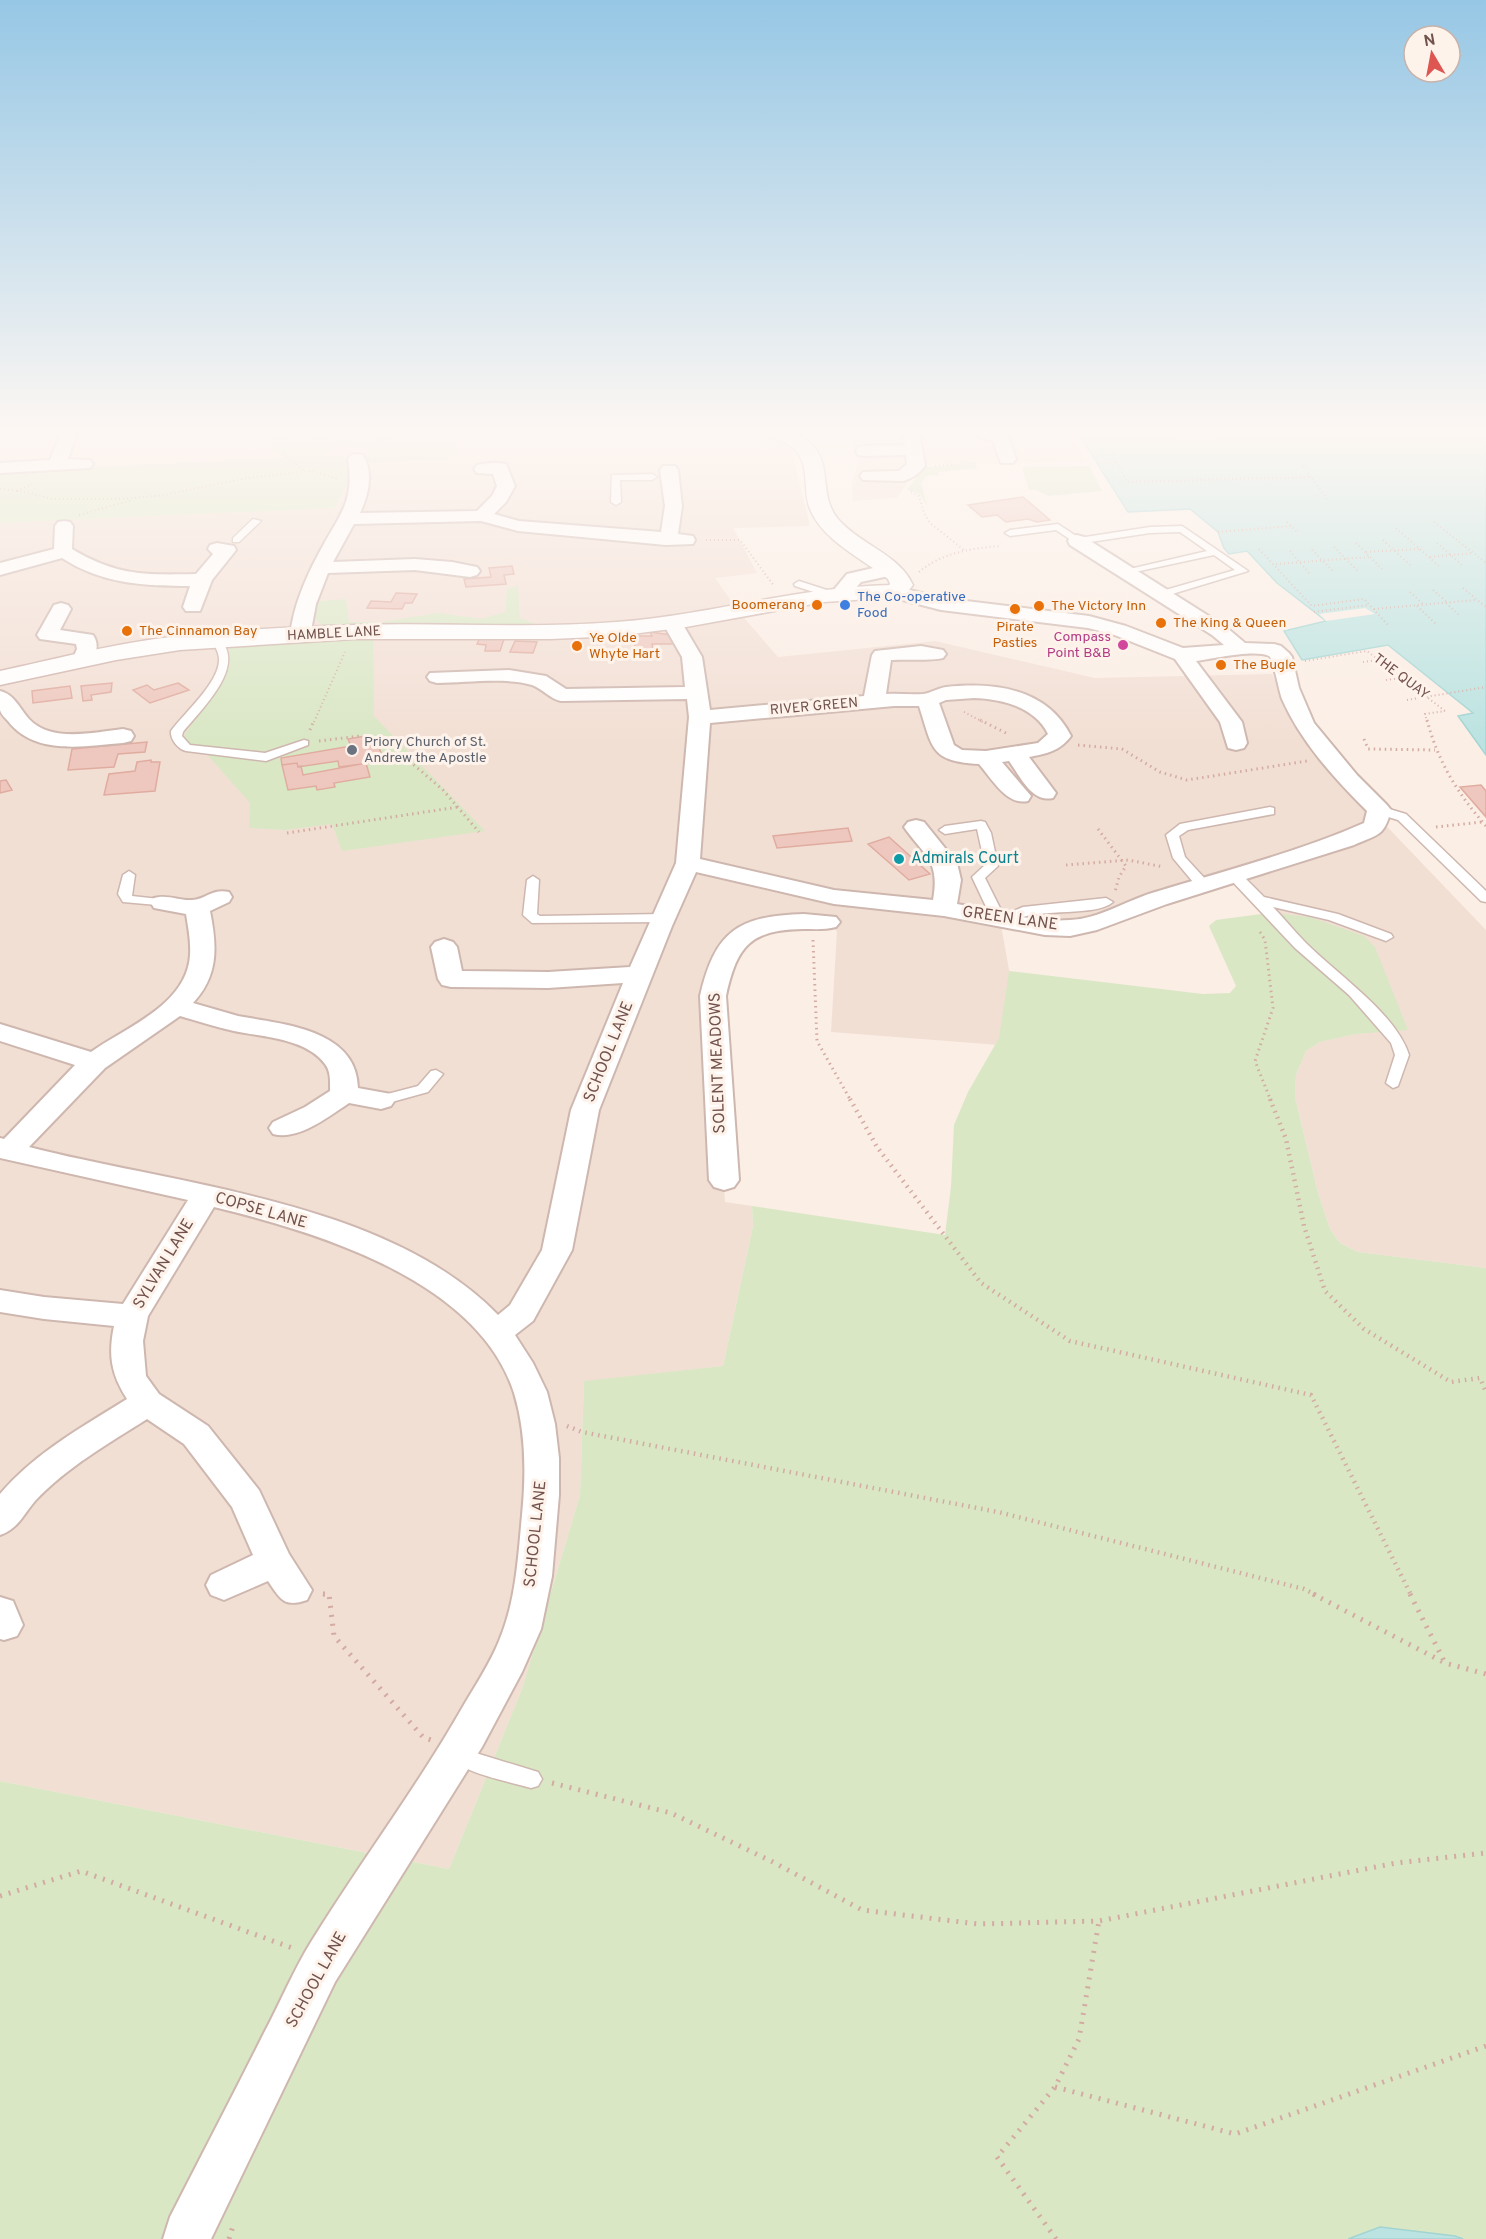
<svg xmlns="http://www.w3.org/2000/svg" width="1486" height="2239" font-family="Overpass,sans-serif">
<rect width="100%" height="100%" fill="#fbeee5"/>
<path fill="#f2dfd4" d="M0,430H808L790,444L810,526L733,528L757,573L715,578L739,612L778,657L935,641L1095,678L1272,674L1305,741L1486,930V1268L1358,1252L1340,1243L1330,1229L1318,1193L1295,1097L1296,1075L1306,1051L1320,1042L1356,1034L1408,1029L1283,914H1261L1235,876L1088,925L1000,920L1023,1047L831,1032L837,931L827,922L739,935L715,1042L725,1202L752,1206L753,1226L723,1366L584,1382L580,1495L522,1689L449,1869L0,1781Z
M846,430H895L955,434L1069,430L1087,462L919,465L897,498L853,501L852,484L859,457Z"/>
<path fill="#d9e7c5" d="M329,430H368L392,433L397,430H457L454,459L363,463L362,458L373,448L337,445L322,456L287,458L343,456L344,459H350V468L346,470L348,481L335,508L0,523V474L49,469L48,472L58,471L60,469L280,458V453H274V446L280,443V438L276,437C297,425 312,440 329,430Z
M964,463H975L978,468L938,472L939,476L928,475L921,483L927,506L920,494L907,490L923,468Z
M1089,466L1102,491L1048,496L1036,490H1029L1022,467Z
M518,586L520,618L535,624L534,629L335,627L322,625L316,620V610L320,601L346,599L349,622H382L438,613L481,619L505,612L507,588Z
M373,633L374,716L485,831L342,851L332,824L285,830L249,828L250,803L204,751L178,746L228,663L230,641Z
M1261,914H1283L1310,917L1364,936L1375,947L1408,1030L1356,1034L1320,1042L1306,1051L1296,1075L1295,1097L1318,1193L1330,1229L1340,1243L1358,1252L1486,1268V2239H1463L1380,2227L1348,2239H0V1781L449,1869L522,1689L580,1495L584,1381L723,1366L753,1226L752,1206L945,1235L951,1187L954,1125L968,1092L999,1038L1009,971L1203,994L1230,993L1236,986L1209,926L1216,920Z"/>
<path fill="#bbe3e1" stroke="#a2d4d2" stroke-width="1.5" d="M1076,430H1486V755L1458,716L1473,713L1388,645L1302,660L1284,631L1326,621L1277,583L1247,551L1229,554L1224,548L1218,532L1190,509L1128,512Z
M1380,2227L1455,2236L1463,2239H1348Z"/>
<path fill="#fbeee5" d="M1365,608L1375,614L1326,621L1319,614Z"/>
<path fill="#eec8bf" stroke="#e0aca0" stroke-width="1.5" d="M1023,497L1050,520L1037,522L1028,519L1006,522L997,515L982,517L968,505Z
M512,566L514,574L504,575L506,584L466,587L464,579L491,577L489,568Z
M396,593L417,594L412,603H405L402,609L367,608L371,601L391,602Z
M650,632L672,635L676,644H652L653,650H635L634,636H652Z
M481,635L505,636L500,651H485L486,645L477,644Z
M515,641L537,642L533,653L510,652Z
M112,683L111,692L91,695L92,700L83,701L81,686Z
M178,683L189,690L150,703L133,690L147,685L154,690Z
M70,686L72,698L33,703L32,691Z
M365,736L368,743L377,742L384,761L339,767L338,761L298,767L297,763L282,765L281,758L351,746L348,739Z
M147,742L145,752L118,754L114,767L68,770L72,749Z
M151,760V762H160L155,791L104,795L109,774L135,771L137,762Z
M297,763L298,767L301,766L303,775L366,763L370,777L334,783L335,787L317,790L316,786L288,790L282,765Z
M6,780L12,790L0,793V781Z
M1481,785L1486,791V817L1460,787Z
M848,828L852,841L777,848L773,836Z
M889,837L930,874L909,880L868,844Z"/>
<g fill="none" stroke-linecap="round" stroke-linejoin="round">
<g stroke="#ceb7af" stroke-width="3">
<path id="service" d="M612,475L652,474L657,477L652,480H620L621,502L616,505L611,502Z
M253,519L261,521L239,542H233V538Z
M1058,524L1079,538L1150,527L1182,526L1248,571L1159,598L1155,597V593L1235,570L1214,555L1121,575V571L1207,551L1180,532L1150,533L1077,544L1056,530L1010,536L1005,533L1010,530Z
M799,581L833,592L834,594L829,597L795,586L794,584Z
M218,638C223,640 224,642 226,648C238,675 199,712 183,732L182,736L190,745L265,753L304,740L308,741V745L266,761L186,751C178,749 170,739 171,731C184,713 220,682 219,659C219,653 215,647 213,641Z
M1379,806L1406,814L1486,891V902L1481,901L1398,820L1375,813L1373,810Z
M1270,807L1274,808V814L1188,830L1179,836L1185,857L1208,882L1209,885L1208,888H1198L1173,858L1166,835L1180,824Z
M981,821L985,822L991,833L998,866L985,878L1000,908L1011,912L1023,907L1106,898L1113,902C1097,917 1040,908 1018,919L1016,924H1006L1004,919L989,913L972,877L985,865L977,829L945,834L939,830L945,826Z
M129,871L135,875L132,896L168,900L170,903L168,906L123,902L118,894L123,875Z
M1235,872L1240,873L1264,897L1338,914L1391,934L1393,937L1386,941L1329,920L1273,907C1284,918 1293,930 1304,941C1335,973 1396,1013 1409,1055L1398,1086L1393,1088L1386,1083L1395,1055L1391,1043L1349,995L1295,948L1230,879L1229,876Z
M533,876L539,880L537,914L540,916L663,914L670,918L663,922L532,923L523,915L527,880Z
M436,1070L443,1074L428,1092L381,1105L374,1100L376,1097L418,1086L431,1071Z
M458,1745L479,1754L538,1772L542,1779L538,1786L531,1788C511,1782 456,1772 448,1754L451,1748Z"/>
</g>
<g stroke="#ceb7af" stroke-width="4">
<path id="minor" d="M62,430H78L68,459L90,460L93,464L90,468L0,473V463L50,460Z
M271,430H289C285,436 280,436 273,435Z
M903,430H919L925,466C920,473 911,479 903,481L863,480L860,476L863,472L899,471L907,464L906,455L864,456L858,455L856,451L858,447L864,446L905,445Z
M970,430H994L1007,434L1016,459L1013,463H1001L993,441L972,434Z
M357,454L363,455C374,473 368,496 360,513L477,511L492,496L497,486L493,474L477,473L474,469L477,465C486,463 497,462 506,464L515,486L506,502L494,514L519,521L661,532L665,506L660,470L663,466H675L678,470L682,506L678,534L693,536L695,540L693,544L666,545L518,531L481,521L354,524L333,562L415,559L452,562L477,567L480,571L477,575L470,577L415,570L328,573L316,604L310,636L307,640H293L290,636C293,607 305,579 319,553C338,516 355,504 348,459L351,455Z
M64,521L70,522L73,526L72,549C117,576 146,575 196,574L213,554L208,549L210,545L217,543L234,546L236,550L212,580L200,611H186L183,607L190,586C144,586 102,584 62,558L0,575V563L54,549L55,526L58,522Z
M1077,535L1084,537L1226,627L1245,643L1274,644L1281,646L1289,653L1292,657L1299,688L1314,723L1357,775L1387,805L1391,810C1384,837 1378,834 1354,845L1167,904L1097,930L1070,936L1045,935L944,916L834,904L696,872L672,926L599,1110L572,1250L533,1321L515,1335L533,1363L547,1392L555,1424L559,1458V1495L552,1576L541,1629L522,1672L482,1747L335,1982L211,2239H163L170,2217C201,2156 233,2095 264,2033C280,2003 293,1971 311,1942C361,1861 418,1786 465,1703C477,1683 490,1663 499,1641C516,1601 518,1557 522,1515C526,1475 526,1432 514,1393C478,1280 317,1232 214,1207L148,1316L143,1341L146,1376L159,1394L208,1426L259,1490L289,1554L312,1590L307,1600C284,1608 280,1599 268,1581L224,1600L211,1595L206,1585L211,1575L253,1555L232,1507L184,1444L147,1419C108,1444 67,1467 35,1501C23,1515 18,1529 0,1535V1494C35,1453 82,1427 127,1399C111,1374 108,1355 114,1326L44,1319L0,1312V1290L44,1297L123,1304L188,1200L0,1158V1138L4,1139L75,1065L0,1041V1024L91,1052C126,1027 187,1005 190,955C191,941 188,927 186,914L154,908L151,903L154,898C168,894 179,901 192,900C206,899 213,888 229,892L232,897L229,902L210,911C217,946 219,975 193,1003C208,1007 223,1012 238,1016C282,1024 357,1029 358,1088L391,1094L395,1100L391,1106L381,1109L349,1103C328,1117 298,1141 273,1134L269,1128L273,1122L305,1107L330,1091C330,1081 331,1072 325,1064C306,1038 262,1037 234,1031C216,1027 198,1021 180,1016L105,1068L29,1147C176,1185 388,1201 498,1315L510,1305L542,1250L571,1110L623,983L548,988L451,987L442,985L438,979L431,947L435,942L444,939L453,942L457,947L462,971L548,972L630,967L676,863L689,717L687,699L561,701C550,699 543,689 532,685C507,677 464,683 437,683L430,681L427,677L430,673L509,670L546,676L566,689L685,687L682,657L662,622L665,618H679L702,657L710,710L864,696L872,655L875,651L921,646L943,650L946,654L943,658C931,661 906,659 891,660L886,694C898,693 911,695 923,694C931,693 938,688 946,687C994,682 1047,688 1071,736C1060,751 1046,754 1029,757L1056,793L1053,798C1032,803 1020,776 1009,761L1002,762L1031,796L1028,801C1007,806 992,779 979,764C930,761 933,749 919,706H894L710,723L700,859L834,890L933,900C940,860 925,857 904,827L908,822L916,820L924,822L957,863L961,880L957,904C993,910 1033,923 1070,920C1098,919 1126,901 1152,893C1223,871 1296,853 1364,823L1367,811C1334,778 1301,742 1282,699C1279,691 1273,658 1269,656C1254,649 1212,659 1196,661L1242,722L1247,743L1244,748L1236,750L1228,748L1220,722L1175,659L1112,634L1088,628L941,610L887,596L884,592L887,588L894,586L941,598L1089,616L1126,626L1183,648L1224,645L1212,635L1070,545L1068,541L1070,537ZM974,698C1002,699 1035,707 1048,734L1038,743L986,751L962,750L954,745L939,703L946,700Z
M891,564L898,566L900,570L898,574L861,582L849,596H835L832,592L847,574Z
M61,603L68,605L71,609L60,630L93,635C100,645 96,655 89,664L82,666L75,664L72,660L77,649L76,644L40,639L37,635L54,605Z
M0,691C14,694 20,709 29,719C51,743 95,732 123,729L131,731L134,736L131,741L123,743C84,746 35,756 8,721C5,718 1,714 0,710C0,704 0,696 0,691Z
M804,914L836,917L840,922L836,927C825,930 815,929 803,929C750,930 737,946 726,996L739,1180L734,1187L724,1190L714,1187L709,1180L700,996C715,931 738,916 804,914Z
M0,1597L13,1601L23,1625L17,1636L4,1640L0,1639Z"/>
</g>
<g stroke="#ceb7af" stroke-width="3">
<path id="tertiary" d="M767,430C787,430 799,430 813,446C832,466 819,497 838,519C859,544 899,554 913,585C906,595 898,600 886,597L883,592L890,584L888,579C863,559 823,541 810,509C803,492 809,471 799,455C792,442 775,441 767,430Z"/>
</g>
<g stroke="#d0b5ad" stroke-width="3">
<path id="secondary" d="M894,585L902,587L905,592L902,597L824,602L686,627L617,636L551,639H354L180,650L116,660L0,685V671C52,660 103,646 155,639C221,630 288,627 354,625C441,622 529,629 616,622C710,615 800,586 894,585Z"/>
</g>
<path stroke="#d3aba2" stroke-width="2" stroke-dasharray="1 3" stroke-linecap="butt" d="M1099,430L1127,482L1312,477
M1129,430L1133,435L1335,430
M1334,430L1350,451
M284,445L285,454L304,471
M370,449L396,430
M1098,463L1117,462
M935,466L953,464
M1303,466L1327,499
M0,489L26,492L52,499H124L164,495L247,478L298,472L313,471L339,479
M17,491L32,484
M911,492L919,496L924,513L930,523L964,550
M79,515L132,500
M1287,522L1298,533
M1434,522L1486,563
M1396,528L1440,567
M1218,532L1291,526
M706,540H740L774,586
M1383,540L1410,565
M1356,543L1382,569
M1437,543L1462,565
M1334,547L1358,571
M1259,549L1312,606L1364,599L1388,625
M1312,550L1334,572
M1290,551L1310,574
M1366,552L1419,549
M1430,557L1473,553
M1276,564L1370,557
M919,572C941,553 972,548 1001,546
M1463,588L1486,607
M1433,590L1447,602
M1410,592L1424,605
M1446,603L1460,616
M1417,606L1437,625
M1374,609L1476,600
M1314,612L1369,605
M1305,661L1367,651L1445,711
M1363,662L1378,660
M1386,680L1401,678
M1407,700L1486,687
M964,712L983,722
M314,722L345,652
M1427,722L1425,714L1445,711"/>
<path stroke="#d3aba2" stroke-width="3" stroke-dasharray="1.5 4" stroke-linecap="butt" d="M980,720L1008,734
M1427,720C1438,762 1458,794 1486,826
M310,730L314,720
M1364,739L1368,749L1435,750
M319,741L360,736L384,739L443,790L479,832
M1078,745L1122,749L1160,772L1187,780L1307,761
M1436,827L1482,822
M1098,829L1126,866L1119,877L1115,892
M287,833L458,807
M1066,865L1128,860L1164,867
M1260,932L1265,940L1273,1008L1255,1061L1271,1101
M813,940L817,1041L851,1101"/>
<path stroke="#d3aba2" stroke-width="4.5" stroke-dasharray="1.5 5" stroke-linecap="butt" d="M850,1099L877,1147L981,1283L1070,1341L1311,1395L1411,1595
M1270,1099L1286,1139L1304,1226L1325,1291L1364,1329L1451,1382L1480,1378L1486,1392
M567,1426L582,1432L998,1512L1304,1589L1316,1595
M323,1594L329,1595"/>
<path stroke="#d3aba2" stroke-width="5" stroke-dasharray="2 7" stroke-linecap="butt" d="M323,1594H329L334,1636L423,1737L431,1740
M1313,1594L1445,1663L1486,1674
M1410,1594L1445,1663
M552,1783L671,1813L773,1862L862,1910L978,1924L1099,1921L1396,1863L1486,1853
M0,1896L81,1871L295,1949
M1055,2087L1235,2134L1486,2046
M229,2239L233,2226
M1056,2239L997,2157L1055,2087L1079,2039L1099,1921"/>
<use href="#service" fill="#fff" fill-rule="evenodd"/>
<use href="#minor" fill="#fff" fill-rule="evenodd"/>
<use href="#tertiary" fill="#fff" fill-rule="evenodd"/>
<use href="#secondary" fill="#fff" fill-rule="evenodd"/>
</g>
<linearGradient id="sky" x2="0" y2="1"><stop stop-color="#96c7e5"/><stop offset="0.58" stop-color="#fdf7f3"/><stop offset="1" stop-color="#fdf7f3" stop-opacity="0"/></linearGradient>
<rect width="1486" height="743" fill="url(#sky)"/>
<g fill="#e8710a" stroke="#fef3eb" stroke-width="2">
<circle cx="817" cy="605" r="6"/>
<circle cx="1039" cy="606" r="6"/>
<circle cx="1015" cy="609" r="6"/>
<circle cx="1161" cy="623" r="6"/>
<circle cx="127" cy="631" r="6"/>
<circle cx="577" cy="646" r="6"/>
<circle cx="1221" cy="665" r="6"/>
</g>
<circle fill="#3f7fe0" stroke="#fef3eb" stroke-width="2" cx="845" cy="605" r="6"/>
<circle fill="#d1479c" stroke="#fef3eb" stroke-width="2" cx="1123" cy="645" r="6"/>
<circle fill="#6b7280" stroke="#fef3eb" stroke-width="2" cx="352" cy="750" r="6"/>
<circle fill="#0f9aa8" stroke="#fef3eb" stroke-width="2" cx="899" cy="859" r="6"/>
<g text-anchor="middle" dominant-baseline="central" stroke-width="6" stroke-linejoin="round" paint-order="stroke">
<g font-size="14" fill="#366cbe" stroke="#fef3eb" text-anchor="start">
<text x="857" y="597">The Co-operative<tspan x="857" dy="16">Food</tspan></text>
</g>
<g font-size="14" fill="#c56008" stroke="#fef3eb" text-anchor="start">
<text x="805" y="605" text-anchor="end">Boomerang</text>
<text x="1051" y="606">The Victory Inn</text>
<text x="1173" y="623">The King &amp; Queen</text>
<text x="1015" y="627" text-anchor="middle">Pirate<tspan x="1015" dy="16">Pasties</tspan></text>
<text x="139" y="631">The Cinnamon Bay</text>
<text x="589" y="638">Ye Olde<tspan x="589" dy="16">Whyte Hart</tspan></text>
<text x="1233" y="665">The Bugle</text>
</g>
<g font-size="14" fill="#72524c" stroke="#fef3eb">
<text transform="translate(334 634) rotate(-3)">HAMBLE LANE</text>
<text transform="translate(1401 677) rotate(37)">THE QUAY</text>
<text transform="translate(814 707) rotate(-5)">RIVER GREEN</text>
</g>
<g font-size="14" fill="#b23c85" stroke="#fef3eb" text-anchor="end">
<text x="1111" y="637">Compass<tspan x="1111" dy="16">Point B&amp;B</tspan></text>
</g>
<g font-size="14" fill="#5b616d" stroke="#fef3eb" text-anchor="start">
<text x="364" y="742">Priory Church of St.<tspan x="364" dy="16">Andrew the Apostle</tspan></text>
</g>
<g font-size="16" fill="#0d838f" stroke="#fef3eb" text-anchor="start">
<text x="911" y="859">Admirals Court</text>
</g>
<g font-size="16" fill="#72524c" stroke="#fef3eb">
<text transform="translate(1010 919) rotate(8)">GREEN LANE</text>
<text transform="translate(609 1052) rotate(-68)">SCHOOL LANE</text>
<text transform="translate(718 1063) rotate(-92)">SOLENT MEADOWS</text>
<text transform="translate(261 1211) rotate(16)">COPSE LANE</text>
<text transform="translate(164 1264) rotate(-59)">SYLVAN LANE</text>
<text transform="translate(536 1534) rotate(-84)">SCHOOL LANE</text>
<text transform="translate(317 1980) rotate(-61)">SCHOOL LANE</text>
</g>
</g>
<g transform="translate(1432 54) rotate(350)"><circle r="28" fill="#fef3eb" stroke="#c6b3ab" stroke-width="1.5"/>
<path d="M0-4.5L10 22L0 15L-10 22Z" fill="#dd5652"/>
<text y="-9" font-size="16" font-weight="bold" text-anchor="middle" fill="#72524c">N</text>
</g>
</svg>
